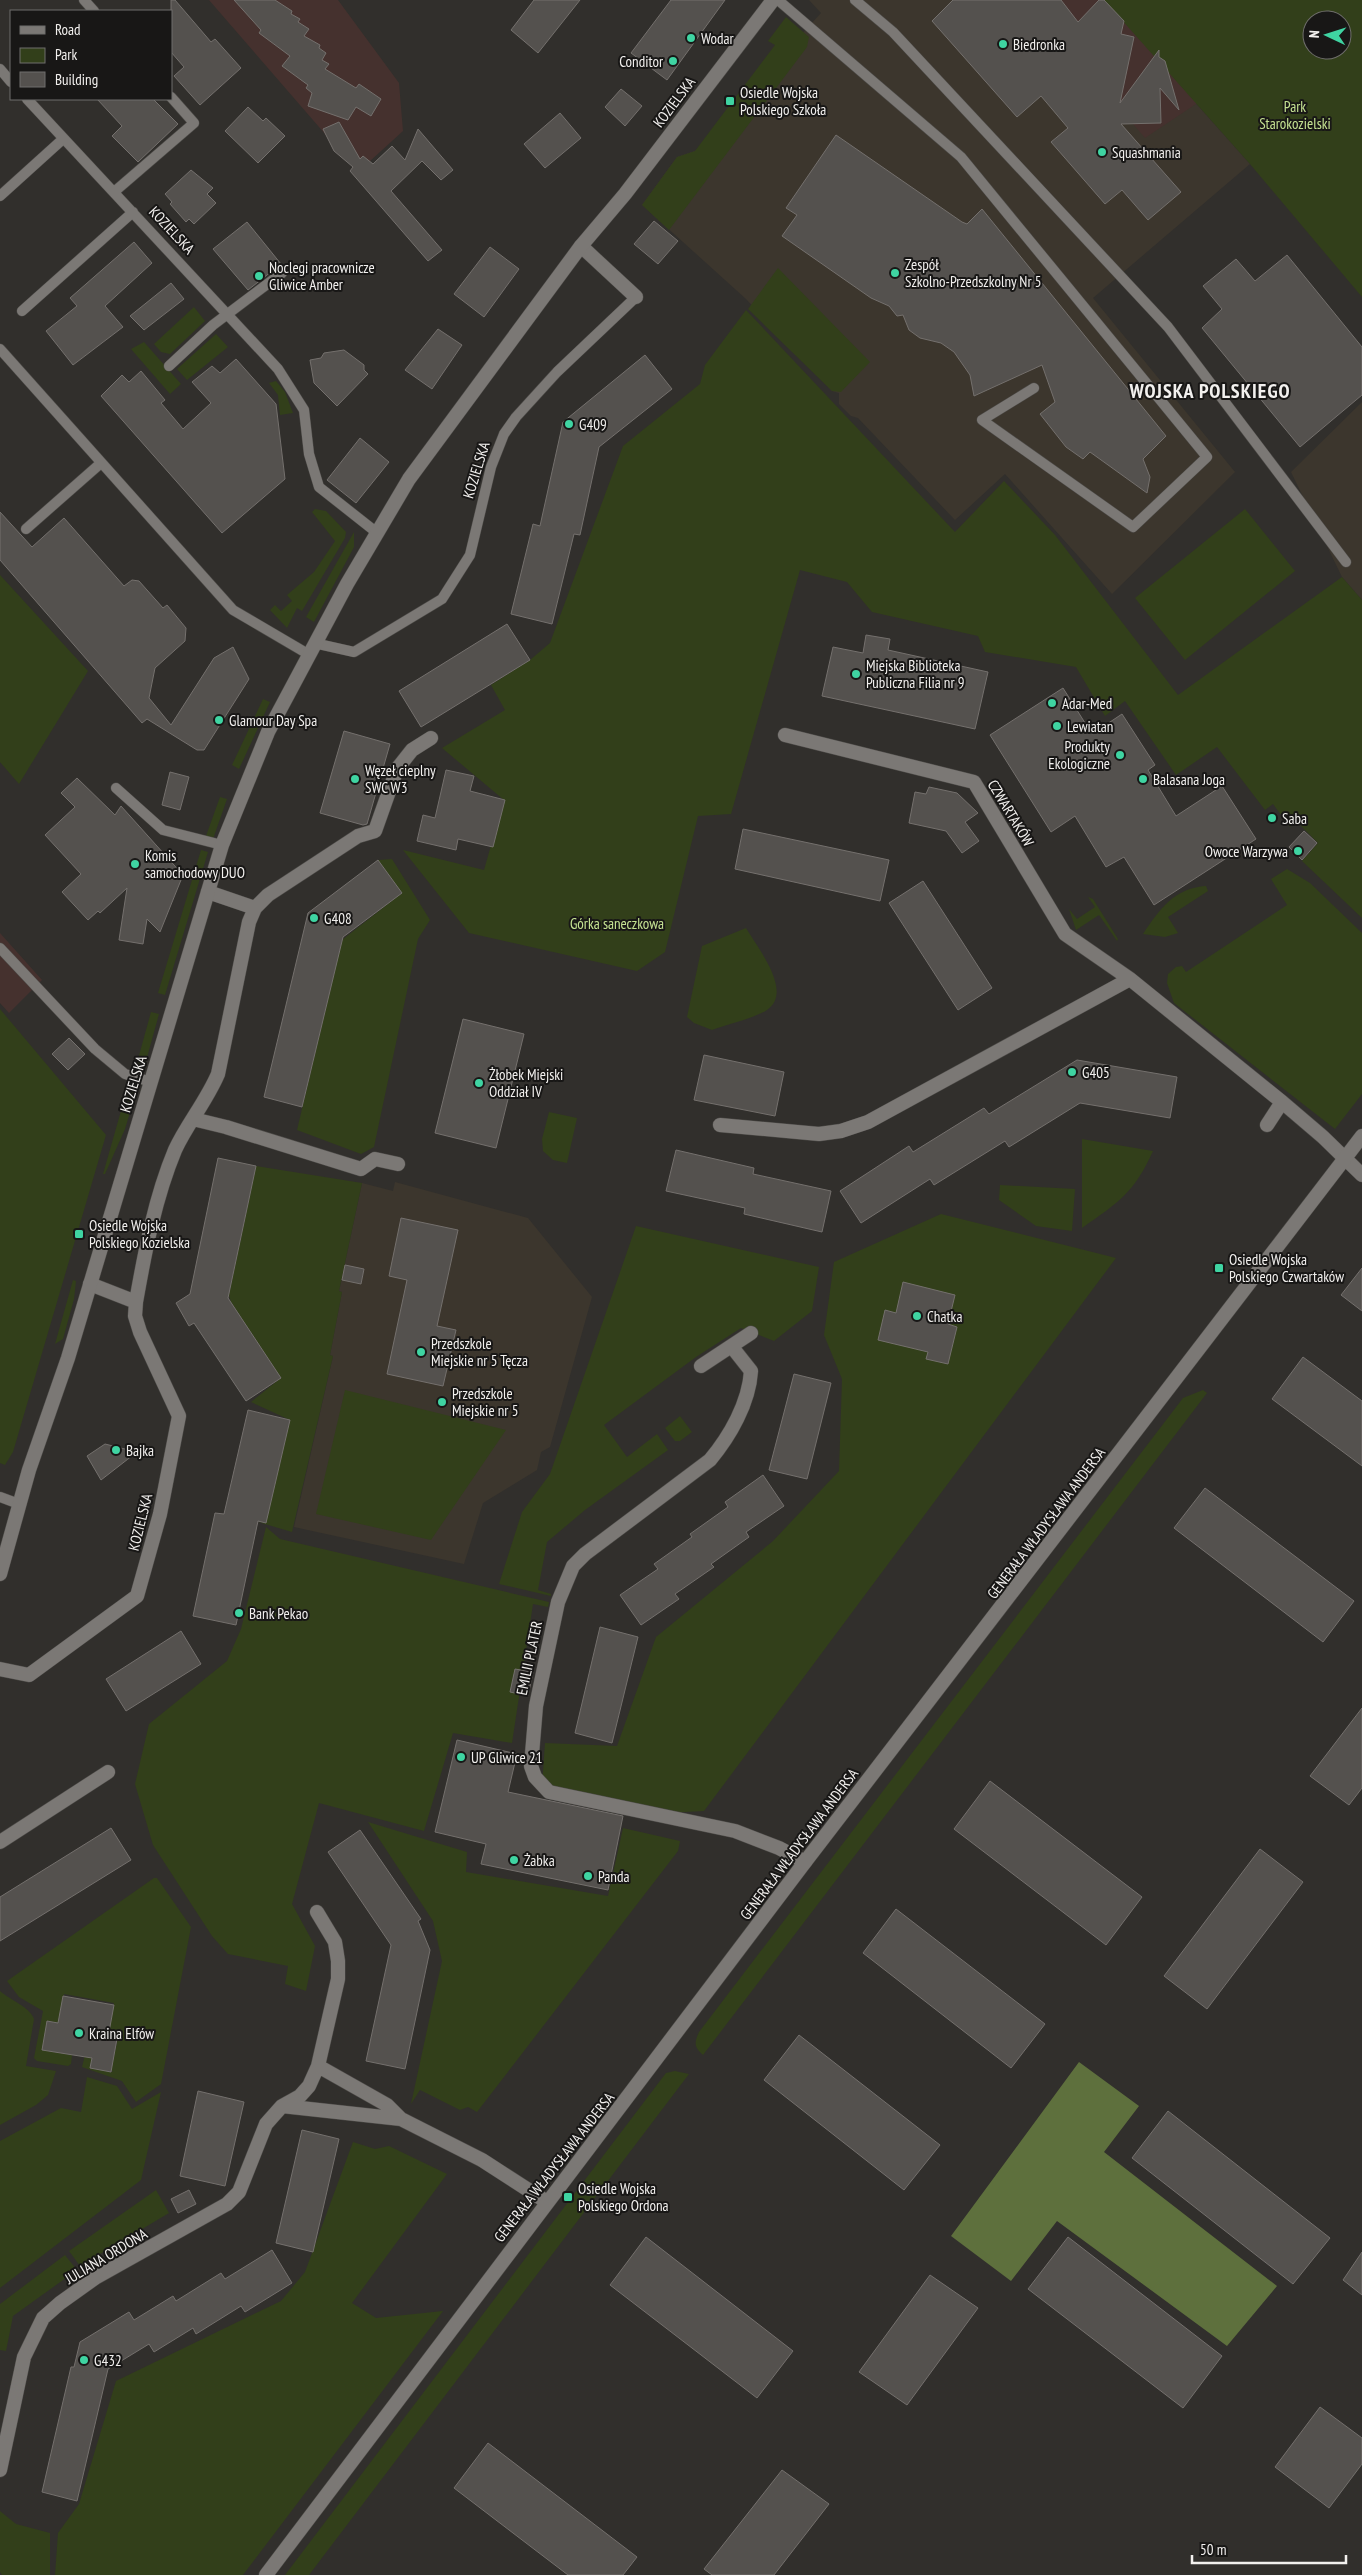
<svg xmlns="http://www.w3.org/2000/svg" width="1362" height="2575" font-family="'PT Sans Narrow',sans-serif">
<rect width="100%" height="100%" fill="#312f2c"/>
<path fill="#3c362d" d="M809,0H1104L1250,164L1093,298L1235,472L1112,594L1005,474L955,520L858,418L851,416L839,404V393L832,391L746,299L642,205L677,157L695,151L821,13Z
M1362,402V600L1342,577L1291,472Z
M395,1182L528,1218L592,1297L550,1447L541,1452L537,1470L483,1503L464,1564L294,1527L333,1356L330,1355L342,1292L339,1291L362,1183L393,1191Z"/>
<path fill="#45312e" d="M209,0H338L399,83L403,131L358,172Z
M1028,0H1108L1199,102L1145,138Z
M0,933L42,980L9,1013L0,1003Z"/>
<path fill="#323f1a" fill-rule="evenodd" d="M1104,0H1362V297L1250,164ZM1312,20H1342V50H1312Z
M786,17L809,37L807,47L669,230L642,205L677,157L695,151L775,45L768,41Z
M778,268L870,362L841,392L832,391L748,309Z
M194,307L205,321L170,354L161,352L154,344Z
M746,310L955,532L1004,481L1055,535L1178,695L1342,577L1362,600V918L1302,861L1318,843L1296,821L1290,827L1273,804L1265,810L1217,747L1176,775L1125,701L1105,716L1076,667L985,652L978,636L872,612L847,582L800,570L731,814L698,816L665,952L637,971L469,933L403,850L484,870L504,800L442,748L505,710L491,685L530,660L550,643L623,446L700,384L705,365Z
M216,334L228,347L187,380L177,369Z
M144,342L181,384L170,394L131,349Z
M276,381L285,392L293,413L280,415L278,395L269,383Z
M315,509L326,511L346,532L345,538L302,611L297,608L287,628L270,610L275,605L281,611L292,601L287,595L314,572L335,541L312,512Z
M1245,509L1295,571L1185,660L1135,598Z
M354,532V547L314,622L306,617Z
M0,575L88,671L19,784L0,762Z
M263,699L270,702L239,769L232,765Z
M220,797L227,799L213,839L206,836Z
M201,850L208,852L165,995L158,993Z
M392,859L430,920L418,939L374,1147L361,1154L297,1130L342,940L402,893L378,860Z
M1287,869L1310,883L1362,933V1094L1335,1129L1174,1003L1167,983L1168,974L1176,967L1182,966L1186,972L1287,905L1271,879Z
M1206,886L1208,891L1168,917L1178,933L1165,937L1143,934C1159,910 1174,888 1206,886Z
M1088,897L1093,899L1118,939L1117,941L1099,915L1076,930L1069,909L1077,919L1095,907Z
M746,928C757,947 794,992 767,1010C757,1017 726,1025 712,1030L694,1023L687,1017L702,946Z
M0,1009L106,1135L13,1452L5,1465L0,1463Z
M151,1012L159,1014L143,1072L135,1070Z
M129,1083L138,1086L125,1129L105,1174H103Z
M549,1112L577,1118L567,1163L553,1160L543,1151L542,1139Z
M1082,1139L1153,1151C1134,1193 1119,1202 1082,1228Z
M256,1166L362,1183L339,1291L342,1292L330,1355L333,1356L292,1532L258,1522L266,1523L290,1420L251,1402L281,1378L231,1302L229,1295Z
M1000,1185L1075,1189L1072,1231L1036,1226L999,1200Z
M941,1214L1116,1258L704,1811L646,1814L542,1786L545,1743L617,1746L656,1637L773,1541L839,1471L842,1379L824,1335L834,1262Z
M636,1226L819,1267L812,1311L774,1341L741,1328L696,1357L604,1425L627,1457L657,1434L668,1450L585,1510L547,1542L538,1590L551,1594V1596L499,1584L522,1512L550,1474Z
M73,1280L76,1281L74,1299L63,1339L55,1344Z
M345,1390L506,1430L431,1540L316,1514Z
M1203,1390L1207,1393L703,2055C694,2047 694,2043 699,2032L1183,1398Z
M680,1416L692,1432L680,1441H675L665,1428Z
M266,1527L280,1539L549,1602L548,1607L533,1604L512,1743L453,1733L424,1831L319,1803L292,1904L315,1946L306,1991L285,1984L288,1966L228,1954L212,1936L153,1845L135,1784L149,1724L227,1661L241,1629Z
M368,1822L467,1852L466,1872L608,1896L623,1828L680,1841L678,1851L477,2112L468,2107L460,2110L420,2090L411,2104L442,1961L433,1921Z
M154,1878H157L191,1927L161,2084L136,2102L122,2081L82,2067L85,2055L92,2056L90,2068L113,2072L111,2070L119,2034L107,2032L114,2003L64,1994L60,2023L47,2021L42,2050L72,2055L71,2064L68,2066L37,2061L34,2058L43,2011L19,1997L7,1981Z
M0,1991C10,2000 30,2007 34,2019L26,2066L56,2071L48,2095L36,2105L0,2125Z
M675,2071L689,2074L309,2575H285L666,2073Z
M87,2077L117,2086L132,2109L161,2092L141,2180L0,2288V2141L61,2108L81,2112Z
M353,2142L375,2149L389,2146L447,2174L352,2303L376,2318L443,2311L243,2575H55L58,2533L79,2504L116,2381L281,2301L305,2272Z
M156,2190L169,2213L80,2266L69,2251Z
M65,2255L77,2270L13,2316L6,2351L0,2350V2304Z
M0,2511L16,2524L50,2533V2575H2L0,2572Z"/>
<path fill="#5e703d" d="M1079,2062L1139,2106L1104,2152L1277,2286L1227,2346L1057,2221L1011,2281L951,2236Z"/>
<path fill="#54514e" stroke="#74706d" d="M171,0H175L211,42L215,39L241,68L200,105L174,76L184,67L171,52Z
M234,0H275L292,11L291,14L300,19L298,22L309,29L304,36L320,45L319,48L326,53L322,60L329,64L325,69L356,88L359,84L381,99L371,116L356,107L348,120L308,106L312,93L306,88L308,85L282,66L290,56L259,33L261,30Z
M534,0H580L538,53L511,30Z
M671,0H725L667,80L631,53Z
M953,0H1061L1078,22L1099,0H1104L1124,21L1121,34L1134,37L1120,103L1159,50V57L1165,61L1179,110L1160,88L1161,123L1121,124L1181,192L1148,220L1122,190L1105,204L1051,142L1068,128L1041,96L1017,117L932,21Z
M621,89L642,106L625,126L605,107Z
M97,99H153L178,124L138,162L112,136L122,126Z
M248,107L263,121L266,118L285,136L258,163L225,131Z
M560,113L581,138L545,168L524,144Z
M339,122L360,159L363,156L373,164L392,146L405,160L418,129L453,170L441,180L422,161L391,191L442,250L428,261L350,171L353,167L334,151L323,129Z
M836,135L962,222L967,224L982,209L1166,436L1143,459L1150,477L1147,493L1090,452L1083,459L1066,447L1040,414L1055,402L1042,365L974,396L970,375L954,352L941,343L920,338L909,330L903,315L897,316L889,306L871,298L782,236L797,215L786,208Z
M191,170L213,188L207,194L216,203L194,224L189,219L186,222L170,204L172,202L165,194Z
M654,221L678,241L658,264L634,244Z
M247,222L281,264L248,290L213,249Z
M134,242L152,263L105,306L123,327L73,365L46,331L77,306L70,298Z
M490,247L519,269L484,317L454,294Z
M1287,255L1362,347V395L1300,447L1202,328L1222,309L1203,286L1236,259L1255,281Z
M171,283L184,299L144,330L130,316Z
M438,329L462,345L432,389L405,370Z
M344,350L364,365V370L368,374L337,406L314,383L310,360L321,358L324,353Z
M645,355L672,389L599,447L580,535L574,534L552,624L511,614L533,524L540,526L563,422Z
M236,359L276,404L285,479L222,533L101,396L122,375L129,382L141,371L165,400L161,403L183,429L211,403L192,382L212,366L220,373Z
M360,438L389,462L356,503L327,480Z
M0,512L32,547L64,518L124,586L132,580L139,581L163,608L167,605L186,628L185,641L155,668L149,698L171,725L214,658L233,647L249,679L204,750H197L147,719L142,723L0,560Z
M507,624L530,660L421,727L399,691Z
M866,635L890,639L888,650L988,672L975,729L822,696L833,647L863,653Z
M1063,688L1092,734L1122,714L1155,765L1148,770L1176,816L1222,786L1256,839L1154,905L1124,857L1106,867L1075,816L1051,832L990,735Z
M344,731L390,744L367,824L363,825L320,813Z
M446,770L474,776L470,791L505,800L493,847L458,839L456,850L417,841L423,815L435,818Z
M170,772L189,777L180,810L162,805Z
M77,778L115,815L121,806L183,875L160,932L147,919L143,944L119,940L127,888L100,913L98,911L88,920L62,892L81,874L45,835L75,807L61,793Z
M929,787L957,793L978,813L965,822L979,841L962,853L946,831L909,823L915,792L926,794Z
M743,829L889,860L880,901L735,869Z
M1304,831L1317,843L1302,860L1289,847Z
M378,860L402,893L343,937L302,1107L264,1097L308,913Z
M923,881L992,988L958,1010L889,903Z
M463,1019L524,1034L496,1148L435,1133Z
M69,1038L85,1054L68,1070L52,1054Z
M704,1055L784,1072L775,1116L694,1100Z
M1077,1060L1177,1077L1170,1118L1080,1103L1009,1147L1005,1141L934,1185L930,1179L861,1223L840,1191L909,1146L913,1152L984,1108L989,1114Z
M676,1150L754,1168L753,1174L831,1191L822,1232L744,1214L745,1208L666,1191Z
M218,1158L256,1166L228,1298L281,1378L246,1401L194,1323L189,1326L176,1303L190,1294Z
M401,1218L458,1230L437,1326L456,1330L443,1386L387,1374L407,1280L389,1276Z
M345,1265L364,1269L361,1284L342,1280Z
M1362,1268V1311L1341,1295Z
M903,1282L955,1295L948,1324L957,1327L948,1364L926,1359L928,1352L878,1340L885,1310L896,1313Z
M1303,1357L1362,1401V1466L1272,1399Z
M794,1374L831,1383L807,1479L769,1470Z
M248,1410L290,1420L266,1523L258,1521L236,1625L193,1616L215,1513L224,1514Z
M105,1444L137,1452L101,1480L87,1456Z
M763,1475L784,1506L746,1532L749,1537L711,1564L714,1567L675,1594L679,1599L641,1625L620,1595L658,1569L654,1564L692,1537L690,1534L728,1507L725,1502Z
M1205,1488L1354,1601L1323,1642L1174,1528Z
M600,1627L638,1637L612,1743L575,1733Z
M181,1631L201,1664L126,1711L106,1679Z
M515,1669L533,1672L528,1696L510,1692Z
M1362,1708V1788L1349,1805L1310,1776Z
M457,1740L517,1754L508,1792L623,1816L608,1890L481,1864L486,1844L435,1832Z
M990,1781L1142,1897L1106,1945L954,1829Z
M111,1828L131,1860L0,1941V1897Z
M360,1830L421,1919L418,1921L430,1950L405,2069L366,2061L391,1945L328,1852Z
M1260,1849L1303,1882L1207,2009L1164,1976Z
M896,1909L1045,2024L1011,2068L863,1953Z
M63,1996L114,2005L109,2032L118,2033L111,2072L90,2068L92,2058L42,2050L47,2021L58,2023Z
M799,2035L940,2145L904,2190L764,2080Z
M198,2091L244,2102L225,2186L180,2176Z
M1168,2111L1330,2238L1293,2284L1132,2158Z
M302,2130L339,2139L313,2252L276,2243Z
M189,2190L196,2204L178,2213L171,2199Z
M646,2237L793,2351L757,2398L610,2285Z
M1068,2237L1222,2356L1183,2408L1028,2289Z
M272,2250L292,2283L245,2312L241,2306L196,2334L193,2328L154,2352L149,2344L108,2369L77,2501L42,2492L71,2367H74L80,2342L129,2312L134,2320L173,2296L176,2301L221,2273L225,2279Z
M1362,2252V2295L1343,2280Z
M930,2275L978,2308L907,2405L859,2372Z
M1320,2407L1362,2438V2464L1329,2508L1275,2467Z
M488,2443L637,2557L623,2575H568L454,2488Z
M782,2470L829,2504L774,2575H712L704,2569Z"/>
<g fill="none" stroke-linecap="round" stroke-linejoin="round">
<g stroke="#4d4b48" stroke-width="11">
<path id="service" d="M84,0L94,11
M778,0L961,157L1207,457L1133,527L982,420L1034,388
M855,0L893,32L1168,327L1346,562
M0,69L11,82
M27,99L278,369L304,410L309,454L319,487L376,532
M114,192L194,123L171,97
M0,196L63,139
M22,311L133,212
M0,349L233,610L308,654
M169,366L213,325L282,273
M26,529L101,463
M314,643L354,652L442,599L470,555L491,467L504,434L516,417L557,372L636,297
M116,788L163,830L222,845
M0,948L95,1049L125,1074L151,1082
M0,1497L19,1504"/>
</g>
<g stroke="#4d4b48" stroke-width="15">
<path id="minor" d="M581,246L636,297
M785,735L974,782L1065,934L1130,979L1282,1102L1323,1137L1362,1175
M208,892L255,908L268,895L358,836L375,831L397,769L412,750L431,738
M193,1119L226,1127L361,1169L375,1159L398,1164
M720,1125L819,1134L841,1131L868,1122L1130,979
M1267,1125L1282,1102
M90,1284L136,1302C145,1251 155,1198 175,1150C187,1124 206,1102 218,1074L249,922L255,908
M732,1347L751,1371C749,1403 730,1436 710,1460L585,1554L573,1566L558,1602L536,1706L531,1766L535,1777L549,1792L735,1831L779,1848L805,1862
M701,1366L751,1333
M0,1669L29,1675L137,1596L160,1514L179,1416L140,1332L135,1316L136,1302
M0,1842L108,1772
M318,2066L387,2105L401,2119L482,2160L547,2202
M282,2106L401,2119
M0,2470L24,2357L43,2318L60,2303L95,2278L227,2204L239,2192L266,2124L282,2106L300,2096L309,2086L318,2066L338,1979V1961L335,1942L317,1912"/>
</g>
<g stroke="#4d4b48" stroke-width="15">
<path id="tertiary" d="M0,1574L29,1470L68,1358L222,845L268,732L347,584L409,479L581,246L625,194L773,0
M266,2575L805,1862L1362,1136"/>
</g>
<use href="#service" stroke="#7b7875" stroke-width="10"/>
<use href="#minor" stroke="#7b7875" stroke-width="14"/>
<use href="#tertiary" stroke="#7b7875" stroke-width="14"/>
</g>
<g fill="#3fd4a2" stroke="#181716" stroke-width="2">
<circle cx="691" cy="38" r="5"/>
<circle cx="1003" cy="44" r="5"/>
<circle cx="673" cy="61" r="5"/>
<rect x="725" y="96" width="10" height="10" rx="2.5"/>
<circle cx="1102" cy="152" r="5"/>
<circle cx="895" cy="273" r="5"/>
<circle cx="259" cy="276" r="5"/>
<circle cx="569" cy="424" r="5"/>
<circle cx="856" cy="674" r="5"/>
<circle cx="1052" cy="703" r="5"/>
<circle cx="219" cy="720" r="5"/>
<circle cx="1057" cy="726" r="5"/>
<circle cx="1120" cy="755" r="5"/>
<circle cx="355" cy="779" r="5"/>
<circle cx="1143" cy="779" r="5"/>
<circle cx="1272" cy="818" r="5"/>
<circle cx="1298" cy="851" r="5"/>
<circle cx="135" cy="864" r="5"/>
<circle cx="314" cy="918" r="5"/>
<circle cx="1072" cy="1072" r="5"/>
<circle cx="479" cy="1083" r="5"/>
<rect x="74" y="1229" width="10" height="10" rx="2.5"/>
<rect x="1214" y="1263" width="10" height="10" rx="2.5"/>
<circle cx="917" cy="1316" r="5"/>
<circle cx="421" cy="1352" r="5"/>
<circle cx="442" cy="1402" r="5"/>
<circle cx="116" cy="1450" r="5"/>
<circle cx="239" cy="1613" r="5"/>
<circle cx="461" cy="1757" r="5"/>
<circle cx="514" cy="1860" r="5"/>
<circle cx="588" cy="1876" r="5"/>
<circle cx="79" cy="2033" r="5"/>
<rect x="563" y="2192" width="10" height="10" rx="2.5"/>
<circle cx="84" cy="2360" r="5"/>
</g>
<g text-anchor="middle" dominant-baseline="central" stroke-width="4" stroke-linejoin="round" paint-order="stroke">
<g font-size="15" fill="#f2f0ee" stroke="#181716" text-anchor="start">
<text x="701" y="38">Wodar</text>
<text x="1013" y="44">Biedronka</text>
<text x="663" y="61" text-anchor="end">Conditor</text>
<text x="740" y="92">Osiedle Wojska<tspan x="740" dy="17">Polskiego Szkoła</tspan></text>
<text x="1112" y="152">Squashmania</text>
<text x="905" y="264">Zespół<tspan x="905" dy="17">Szkolno-Przedszkolny Nr 5</tspan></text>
<text x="269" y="267">Noclegi pracownicze<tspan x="269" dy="17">Gliwice Amber</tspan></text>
<text x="579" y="424">G409</text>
<text x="866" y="665">Miejska Biblioteka<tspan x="866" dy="17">Publiczna Filia nr 9</tspan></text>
<text x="1062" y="703">Adar-Med</text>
<text x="229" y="720">Glamour Day Spa</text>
<text x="1067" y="726">Lewiatan</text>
<text x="1110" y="746" text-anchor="end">Produkty<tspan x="1110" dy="17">Ekologiczne</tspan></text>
<text x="365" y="770">Węzeł cieplny<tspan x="365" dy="17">SWC W3</tspan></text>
<text x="1153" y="779">Balasana Joga</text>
<text x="1282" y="818">Saba</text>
<text x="1288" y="851" text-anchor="end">Owoce Warzywa</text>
<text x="145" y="855">Komis<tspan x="145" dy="17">samochodowy DUO</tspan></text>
<text x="324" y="918">G408</text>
<text x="1082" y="1072">G405</text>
<text x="489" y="1074">Żłobek Miejski<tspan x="489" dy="17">Oddział IV</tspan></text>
<text x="89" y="1225">Osiedle Wojska<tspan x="89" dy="17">Polskiego Kozielska</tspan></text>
<text x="1229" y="1259">Osiedle Wojska<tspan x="1229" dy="17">Polskiego Czwartaków</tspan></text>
<text x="927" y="1316">Chatka</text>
<text x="431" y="1343">Przedszkole<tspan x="431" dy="17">Miejskie nr 5 Tęcza</tspan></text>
<text x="452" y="1393">Przedszkole<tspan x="452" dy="17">Miejskie nr 5</tspan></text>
<text x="126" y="1450">Bajka</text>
<text x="249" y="1613">Bank Pekao</text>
<text x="471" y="1757">UP Gliwice 21</text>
<text x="524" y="1860">Żabka</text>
<text x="598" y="1876">Panda</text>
<text x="89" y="2033">Kraina Elfów</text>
<text x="578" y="2188">Osiedle Wojska<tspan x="578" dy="17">Polskiego Ordona</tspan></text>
<text x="94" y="2360">G432</text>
</g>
<g font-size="15" fill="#f2f0ee" stroke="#181716">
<text transform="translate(674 102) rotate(-53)">KOZIELSKA</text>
<text transform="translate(172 230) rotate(47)">KOZIELSKA</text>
<text transform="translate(476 470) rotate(-73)">KOZIELSKA</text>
<text transform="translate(1011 813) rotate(59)">CZWARTAKÓW</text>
<text transform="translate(133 1084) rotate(-73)">KOZIELSKA</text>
<text transform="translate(140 1522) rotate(-76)">KOZIELSKA</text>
<text transform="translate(1046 1523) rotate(-53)">GENERAŁA WŁADYSŁAWA ANDERSA</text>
<text transform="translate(529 1658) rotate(-78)">EMILII PLATER</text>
<text transform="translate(799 1844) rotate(-53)">GENERAŁA WŁADYSŁAWA ANDERSA</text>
<text transform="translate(554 2167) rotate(-52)">GENERAŁA WŁADYSŁAWA ANDERSA</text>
<text transform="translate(106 2256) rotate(-31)">JULIANA ORDONA</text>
</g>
<g font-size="15" fill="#c5e292" stroke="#181716">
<text x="1295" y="106">Park<tspan x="1295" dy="17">Starokozielski</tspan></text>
<text x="617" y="923">Górka saneczkowa</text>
</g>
<g font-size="20" font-weight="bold" letter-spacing="1" fill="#f2f0ee" stroke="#181716">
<text x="1210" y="391">WOJSKA POLSKIEGO</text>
</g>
</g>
<rect x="10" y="10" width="162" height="90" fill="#181716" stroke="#6f6e6c"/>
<rect x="20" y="26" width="25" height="8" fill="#7b7875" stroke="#6f6e6c"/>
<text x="55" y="35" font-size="15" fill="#f2f0ee">Road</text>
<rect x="20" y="48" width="25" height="15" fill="#323f1a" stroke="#6f6e6c"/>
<text x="55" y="60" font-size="15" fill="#f2f0ee">Park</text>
<rect x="20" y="72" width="25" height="15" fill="#54514e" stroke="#6f6e6c"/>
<text x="55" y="85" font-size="15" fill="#f2f0ee">Building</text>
<g transform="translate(1327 35) rotate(274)"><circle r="24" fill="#181716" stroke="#6f6e6c"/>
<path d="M0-4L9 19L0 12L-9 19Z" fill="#3fd4a2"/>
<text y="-8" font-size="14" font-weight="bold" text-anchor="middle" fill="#f2f0ee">N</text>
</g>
<path d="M1192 2555v8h154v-8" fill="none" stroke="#f2f0ee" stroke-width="2.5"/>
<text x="1200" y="2555" font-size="15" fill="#f2f0ee" stroke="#181716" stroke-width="4" paint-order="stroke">50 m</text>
</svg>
